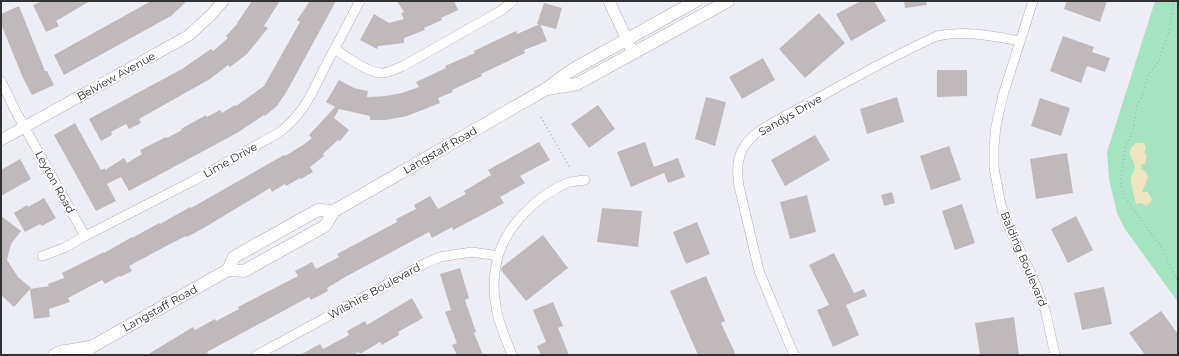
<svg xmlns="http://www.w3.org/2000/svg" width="1179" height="356" font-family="Montserrat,sans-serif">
<rect width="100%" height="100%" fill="#edeef5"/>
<path fill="#a5e4c1" d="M1155,1H1178V302L1125,229L1117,213L1109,179L1107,152Z"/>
<path fill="#efe5c0" d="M1136,143H1143L1146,146L1145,151L1144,152L1147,156L1145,164H1142L1141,169L1146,172L1148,178L1142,192H1148L1152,199L1151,202L1146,206L1142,203L1136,204C1135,200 1130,179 1131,177C1132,173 1134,172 1135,168C1135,159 1123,152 1136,143Z"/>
<path fill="#c0b9bb" d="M42,1H90L56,21L59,26L46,32L33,5Z
M151,1H187L171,16L64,75L54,55Z
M252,1H280L264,26L268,28L247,54L230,67L228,65L210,79L139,119L141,123L129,129L126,124L111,132L112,135L101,141L89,119L182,69L211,49L213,51L228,38L226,36L238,23H237Z
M310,1H336L287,91L277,106L265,116L264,115L237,133L129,191L121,177L107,184L116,201L96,211L54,135L75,123L101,170L105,168V170L124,158L127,163L142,154L140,150L166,137L167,138L182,130L181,129L206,115L207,117L220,110L222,113L235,105L236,106L264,86L300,22L297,20Z
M397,1H454L458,10L441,18L442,20L424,28L425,30L404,38V43L378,46L377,49L360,40L374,14L389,23L404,19L401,13L404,12Z
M861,1H874L886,21L851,41L836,14Z
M904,1H926L927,5L905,8Z
M1067,1H1107L1100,22L1064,9Z
M544,3L562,8L556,29L537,24Z
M19,6L45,71H47L54,85L32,95L23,78L1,24V14Z
M819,13L845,43L805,78L779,49Z
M540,24L547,41L524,50L525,53L481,74L482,76L452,90L453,92L438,98L440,103L407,116L386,120H370V116L339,109L334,118L349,130L340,141L338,140L323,154L324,156L310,167L313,172L301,179L300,178L286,186L285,184L272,192L270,188L202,229L187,237L186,236L172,243L129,266L132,271L120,277L119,276L105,284L102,280L68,298L70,302L49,309L50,317L34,319L30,289L49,286L48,284L64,278L62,273L104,252V253L132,237V238L159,223L160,224L190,207L191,208L284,155L285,156L303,145L312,138L309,135L335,107L326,102L339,80L354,88L368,91L367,97L386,96L402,93L419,87L416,82L446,68L445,66L475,53L474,51L516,31L517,34Z
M1063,36L1094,47L1092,52L1110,58L1105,72L1087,66L1081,83L1050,71Z
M763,58L775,80L742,99L729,77Z
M937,70H967V96L937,97Z
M706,97L726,102L715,146L695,139Z
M897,97L904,122L867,134L860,109Z
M1040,98L1070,108L1061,136L1031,126Z
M598,105L615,129L589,148L571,124Z
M815,135L830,160L785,186L771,160Z
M539,142L550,160L520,176L525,183L500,197L504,203L478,217L453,230L452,227L432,238L429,232L347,276L327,288L328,291L311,300L309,297L207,352L209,355H147L193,327L195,330L215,319L216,321L239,309L238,307L298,276L295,271L312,262L316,269L339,257L337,254L397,222L396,219L416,209L414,205L430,196L438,209L466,194L464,191L491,175L488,170Z
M645,142L654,167L678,158L685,177L668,183L664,173L631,187L617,152Z
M949,146L961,180L931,190L920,156Z
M1067,153L1073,193L1036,199L1030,159Z
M20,159L31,179L1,196V170Z
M892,192L895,203L884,206L881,195Z
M807,195L816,232L790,239L780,202Z
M44,198L56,218L42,226L40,224L25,232L14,213L27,205L28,207Z
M962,204L975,243L955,250L942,211Z
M602,208L642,211L638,247L597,242Z
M1,216L21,231L11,244L7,260L18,277L31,288L14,307L1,295Z
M1076,216L1093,250L1068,263L1051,229Z
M697,222L710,254L686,264L673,232Z
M543,235L568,268L526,301L501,270L502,267Z
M834,253L854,293L864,289L867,296L846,305L859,335L833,347L817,310L829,305L809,265Z
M460,268L469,298L465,300L476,332L474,333L483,355H457L452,345L457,343L445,312L451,310L440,274Z
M706,276L725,321L721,323L736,355H698L670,291Z
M1104,287L1112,324L1082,330L1074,293Z
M412,298L423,318L398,332L399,335L382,345L380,342L360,354L359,352L353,355H300L320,344L323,349L349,335L347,331L365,321L367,325Z
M553,302L563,326L558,328L569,355H541L537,346L546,342L533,310Z
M1161,311L1178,334V355H1145L1129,333Z
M1014,317L1019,355H980L975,323Z"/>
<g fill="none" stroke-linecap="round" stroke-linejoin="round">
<g stroke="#b0b2b8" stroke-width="10">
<path id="minor" d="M1033,1L1003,95L996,126L994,146V168L1001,205L1008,225L1033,278L1046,313L1055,355
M335,49C346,57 370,74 383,73C391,72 398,68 405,65L502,10L513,1
M1,81L15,110L85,236
M42,256L64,248L85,236L193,181L280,132C308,109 312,91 328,61C339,41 349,21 360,1
M257,355L426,263L440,257L472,252L498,256
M512,355C506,339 498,323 496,306C493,291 494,272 498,257C506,226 538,195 567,183C572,181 579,181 585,180
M794,355L759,271L739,186C736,168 737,152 751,138C760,128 787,115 800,108C845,83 890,57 937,36C965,30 992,36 1020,41"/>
</g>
<g stroke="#b0b2b8" stroke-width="12">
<path id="tertiary" d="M609,1L633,53
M1,140L188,36L211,15L223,1"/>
</g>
<g stroke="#b0b2b8" stroke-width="13">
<path id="secondary" d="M547,89L577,84L728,1
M228,270L234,257L318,210L334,211
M54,355L60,352L90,347
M81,355L93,346L228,270L244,271L325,226L334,211L546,89L570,71L696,1"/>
</g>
<path stroke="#adaeb4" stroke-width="1.5" stroke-dasharray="1 3" stroke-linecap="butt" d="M1174,1L1169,32L1162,51L1159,61L1148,75L1143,94L1137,105L1133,130L1125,148L1121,178V186L1125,198L1160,245L1178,282
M541,117L570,168"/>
<use href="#minor" stroke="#fff" stroke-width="9"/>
<use href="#tertiary" stroke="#fff" stroke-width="11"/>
<use href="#secondary" stroke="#fff" stroke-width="12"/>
</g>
<g text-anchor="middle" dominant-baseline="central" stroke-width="3.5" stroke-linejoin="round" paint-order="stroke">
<g font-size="11" fill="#303133" stroke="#fff">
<text transform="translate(116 76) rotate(-29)">Belview Avenue</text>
<text transform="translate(790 115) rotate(-30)">Sandys Drive</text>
<text transform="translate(440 150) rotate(-30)">Langstaff Road</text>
<text transform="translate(230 160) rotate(-29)">Lime Drive</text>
<text transform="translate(55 182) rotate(61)">Leyton Road</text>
<text transform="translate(1024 259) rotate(67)">Balding Boulevard</text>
<text transform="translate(374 291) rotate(-29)">Wilshire Boulevard</text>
<text transform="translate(160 308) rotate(-29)">Langstaff Road</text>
</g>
</g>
<rect width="1179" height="356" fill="none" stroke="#303133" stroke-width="4"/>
</svg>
